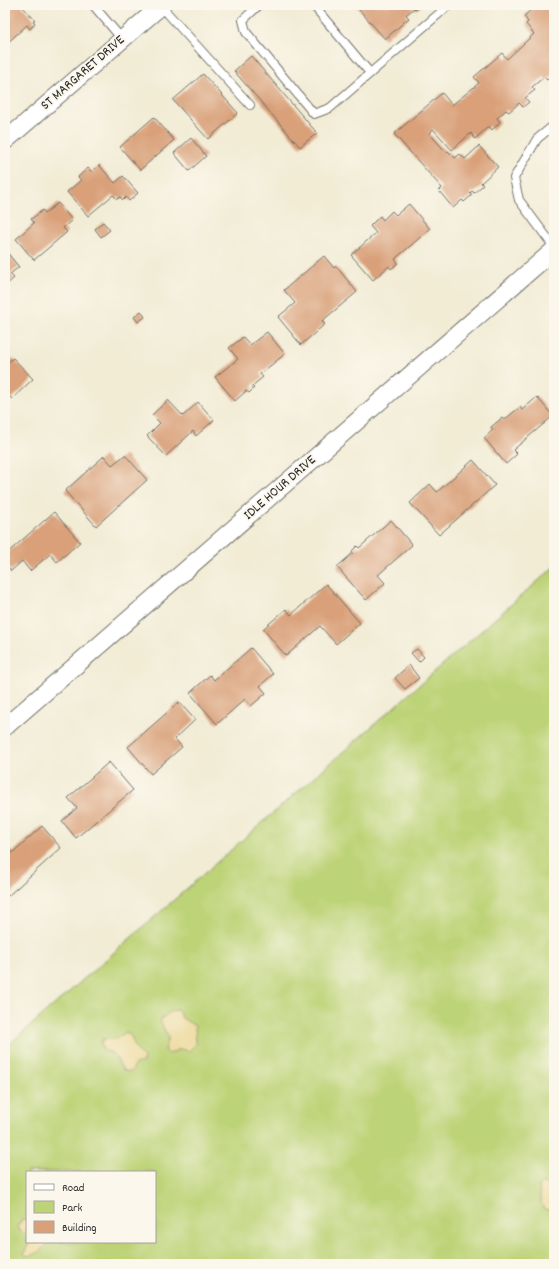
<svg xmlns="http://www.w3.org/2000/svg" width="559" height="1269" font-family="Dekko,sans-serif">
<rect width="100%" height="100%" fill="#fbf7ec"/>
<filter id="ink" filterUnits="userSpaceOnUse"><feTurbulence type="fractalNoise" baseFrequency=".025" numOctaves="2"/><feDisplacementMap in="SourceGraphic" scale="8" xChannelSelector="R" yChannelSelector="G"/><feConvolveMatrix kernelMatrix="1 2 1 2 8 2 1 2 1" color-interpolation-filters="sRGB"/></filter>
<filter id="wash" filterUnits="userSpaceOnUse"><feTurbulence type="fractalNoise" baseFrequency=".012" numOctaves="4" result="noise"/><feDisplacementMap in="SourceGraphic" scale="16" xChannelSelector="R" yChannelSelector="G"/><feGaussianBlur stdDeviation="0.9" result="paint"/><feColorMatrix in="noise" values="0 0 0 0 0 0 0 0 0 0 0 0 0 0 0 0 0 1.4 0 .05"/><feComposite in="paint" operator="in"/></filter>
<g filter="url(#wash)">
<rect width="100%" height="100%" fill="#f2ecd5"/>
<path fill="#bdd377" stroke="#747f51" fill-rule="evenodd" d="M554,567V1264H5V1048ZM27,1172H155V1242H27Z"/>
<path fill="#eeda9e" stroke="#8c8264" d="M176,1010L179,1012L182,1018L195,1026L196,1044L189,1051L180,1049L169,1054L164,1050L168,1038L160,1020L170,1012Z
M126,1032L131,1036L135,1048L144,1058L143,1062L135,1064L132,1071L129,1072L123,1070L114,1054L103,1050L101,1043L103,1039H116Z
M542,1183L554,1184V1206L548,1210L544,1209L541,1202L539,1186Z
M22,1219H27V1235L20,1231L18,1227Z
M29,1242H50L37,1253L28,1256L24,1254Z"/>
<g id="blocks">
<path fill="#d9a079" d="M7,5H21L35,20L33,21L35,23L30,29L27,25L5,45V7Z
M355,5H422L416,10L414,8L406,15L409,18L385,39Z
M537,5H542L544,7L547,5L552,10H554V74L547,80L544,77L532,87L535,90L525,98L529,102L523,107L519,103L509,112L506,110L497,118L500,122L492,130L489,126L475,139L471,133L452,150L433,129L429,133L446,152L448,151L455,158L460,154L465,159L479,146L498,167L481,183L483,185L474,193L472,191L470,193L472,195L464,202L462,200L453,208L439,191L442,188L394,134L442,93L452,105L479,83L474,77L502,53L507,59L534,34L526,24L528,22L524,16Z
M251,56L317,133L300,147L234,71Z
M203,74L238,113L208,139L173,100Z
M154,117L174,140L140,170L120,147Z
M191,138L206,156L189,171L174,153Z
M99,165L115,183L123,176L138,193L129,201L126,197L123,200L120,197L117,199L113,195L88,216L67,192L81,180L78,177L88,168L92,172Z
M58,203L72,220L63,228L67,232L34,260L16,239L34,223L31,219L43,210L45,213Z
M409,204L430,229L395,259L398,263L391,269L389,266L373,280L351,255L376,233L370,226L380,216L383,220L392,211L396,215Z
M103,222L110,230L101,237L95,229Z
M5,250L19,267L10,274L14,278L5,286Z
M324,256L334,268L336,266L357,292L322,321L325,324L301,345L278,317L295,303L284,290Z
M141,311L145,317L138,322L134,317Z
M267,332L285,354L260,374L263,377L252,386L254,388L249,393L246,391L235,401L215,377L238,359L229,348L243,337L250,345Z
M13,358L33,379L12,399L5,392V365Z
M537,397L553,416L513,450L517,454L506,464L484,438L493,430L491,427L502,418L504,420L520,407L522,410Z
M168,400L183,416L198,402L214,420L196,436L193,431L166,456L147,436L160,423L152,415Z
M125,455L147,480L96,526L65,491L104,456L112,465Z
M473,460L495,485L439,535L410,503L430,484L437,492Z
M54,512L80,542L57,562L50,554L30,571L22,561L11,571L5,563V555Z
M391,520L412,545L378,575L385,583L366,600L337,567L353,553L352,551L357,546L359,548Z
M326,584L360,623L336,644L320,626L286,656L263,629L286,609L291,615Z
M251,648L273,674L260,686L266,693L251,706L245,699L217,724L190,693L210,675L214,680Z
M417,649L424,657L419,662L411,653Z
M409,665L419,678L405,689L395,678Z
M179,702L195,720L175,739L182,747L151,774L128,747Z
M109,762L133,790L76,838L62,821L77,808L68,798Z
M42,826L61,848L8,896L5,892V852L9,849L12,853Z"/>
</g>
</g>
<g filter="url(#ink)">
<use href="#blocks" fill-opacity="0" stroke="#716f66" stroke-width="1"/>
<g fill="none" stroke-linecap="round" stroke-linejoin="round">
<g stroke="#716f66" stroke-width="10">
<path id="lane" d="M93,5L122,39
M259,5L243,20L246,32L314,114L330,108L449,5
M313,5L370,73
M161,6L250,105
M554,125L537,139L514,178L519,200L554,247"/>
</g>
<g stroke="#716f66" stroke-width="19">
<path id="street" d="M5,141L162,5
M5,727L554,250"/>
</g>
<use href="#lane" stroke="#fff" stroke-width="8"/>
<use href="#street" stroke="#fff" stroke-width="17"/>
</g>
</g>
<g text-anchor="middle" dominant-baseline="central" stroke-width="4" stroke-linejoin="round" paint-order="stroke">
<g font-size="14" fill="#2b2b2b" stroke="#fbf7ec">
<text transform="translate(83 73) rotate(-41)">ST MARGARET DRIVE</text>
<text transform="translate(280 488) rotate(-41)">IDLE HOUR DRIVE</text>
</g>
</g>
<rect width="559" height="1269" fill="none" stroke="#fbf7ec" stroke-width="20"/>
<rect x="26" y="1171" width="130" height="72" fill="#fbf7ec" stroke="#a8a59f"/>
<rect x="34" y="1184" width="20" height="6" fill="#ffffff" stroke="#a8a59f"/>
<text x="62" y="1191" font-size="12" fill="#2b2b2b">Road</text>
<rect x="34" y="1201" width="20" height="12" fill="#bdd377" stroke="#a8a59f"/>
<text x="62" y="1211" font-size="12" fill="#2b2b2b">Park</text>
<rect x="34" y="1221" width="20" height="12" fill="#d9a079" stroke="#a8a59f"/>
<text x="62" y="1231" font-size="12" fill="#2b2b2b">Building</text>
</svg>
